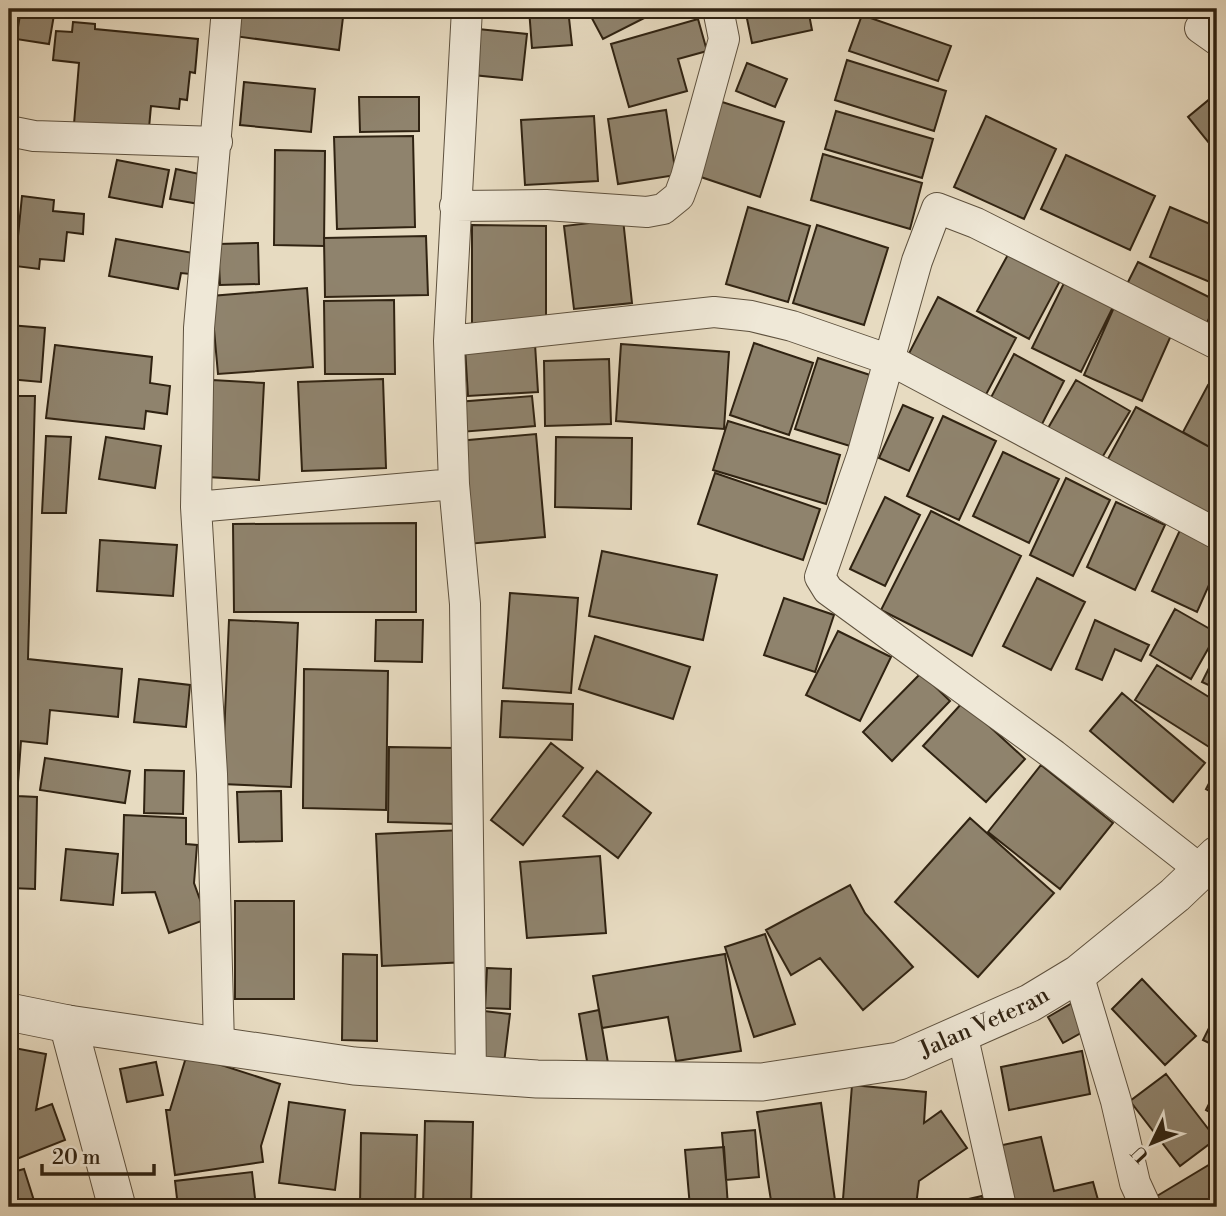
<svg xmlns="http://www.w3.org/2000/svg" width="1226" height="1216" font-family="'Libre Bodoni',serif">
<rect width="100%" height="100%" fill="#e7dbc1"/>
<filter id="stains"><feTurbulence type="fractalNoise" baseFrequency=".00286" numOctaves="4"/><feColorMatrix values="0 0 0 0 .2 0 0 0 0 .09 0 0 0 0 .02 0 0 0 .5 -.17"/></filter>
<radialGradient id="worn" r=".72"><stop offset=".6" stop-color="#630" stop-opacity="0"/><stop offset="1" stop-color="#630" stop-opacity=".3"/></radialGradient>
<path fill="#8f836d" stroke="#302312" stroke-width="2" d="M21,9H55L49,44L16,39Z
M230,9H344L339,50L227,35Z
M529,9H568L572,45L532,48Z
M587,9H662L603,39Z
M745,9H808L812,30L752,43Z
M862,15L951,46L938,81L849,51Z
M698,19L707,51L678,59L687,91L629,107L611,44Z
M73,22L95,24V29L198,39L195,73L190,72L187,100L180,99L179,109L151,106L149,128L74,124L79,63L53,60L56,31L72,32Z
M478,29L527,34L522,80L473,75Z
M847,60L946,91L934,131L835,100Z
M747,63L787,79L775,107L736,91Z
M244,82L315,89L311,132L240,125Z
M1217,93V153L1188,117Z
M359,97H419V131L360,132Z
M716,100L784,122L760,197L692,174Z
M666,110L676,175L618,184L608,119Z
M836,111L933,139L922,178L825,149Z
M594,116L598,181L525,185L521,120Z
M986,116L1056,149L1024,219L954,187Z
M413,136L415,227L337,229L334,137Z
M275,150L325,151L324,246L274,245Z
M823,154L922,183L910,229L811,200Z
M1066,155L1155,196L1130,250L1041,209Z
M117,160L169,170L162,207L109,197Z
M176,169L204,175L199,204L170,199Z
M22,196L54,200L53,211L84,214L83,234L67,232L64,261L40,259L39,269L15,266Z
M748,207L810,226L788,302L726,284Z
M1170,207L1217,227V285L1150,257Z
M623,219L632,303L574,309L564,226Z
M472,225L546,226V326H472Z
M817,225L888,248L864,325L793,303Z
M426,236L428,295L325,297L324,238Z
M116,239L193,253L190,274L181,273L178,289L109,276Z
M258,243L259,284L220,285L218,244Z
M1010,251L1061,279L1029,339L977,311Z
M1138,262L1217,301L1206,325L1126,286Z
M1065,281L1114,305L1081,372L1032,348Z
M307,288L313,367L218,374L211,296Z
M938,297L1016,338L981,404L904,363Z
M394,300L395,374H325L324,301Z
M1115,305L1173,331L1142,401L1084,375Z
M9,325L45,328L41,382L9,379Z
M754,343L813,363L789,435L730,415Z
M535,344L538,392L468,396L465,348Z
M621,344L729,352L724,429L616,421Z
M55,345L152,357L150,383L170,386L167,414L146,411L144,429L46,418Z
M1014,354L1064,381L1038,432L987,405Z
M818,358L873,376L850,446L795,429Z
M609,359L611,424L545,426L544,361Z
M383,379L386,468L302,471L298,382Z
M212,380L264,383L259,480L207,477Z
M1076,380L1130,411L1097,466L1044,435Z
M1208,385L1217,390V451L1183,432Z
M9,396H35L28,659L122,669L118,717L50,710L47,744L21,741L17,796L37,797L35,889L10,888L9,904Z
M532,396L535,426L460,432L457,402Z
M903,405L933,418L909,471L879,458Z
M1136,407L1217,451V529L1103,468Z
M943,416L996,441L959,520L907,496Z
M728,421L840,455L826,504L713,470Z
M536,434L545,537L467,544L458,441Z
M46,436L71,437L66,513H42Z
M106,437L161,446L155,488L99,479Z
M556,437L632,438L631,509L555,507Z
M1003,452L1059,479L1029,543L973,516Z
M715,473L820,509L803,560L698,524Z
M1066,478L1110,500L1073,576L1030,555Z
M885,497L920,515L885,586L850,569Z
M1116,502L1165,525L1135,590L1087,567Z
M931,511L1021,556L972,656L881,610Z
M416,523V612H234L233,524Z
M1180,530L1217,547V567L1197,612L1152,591Z
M100,540L177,545L173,596L97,591Z
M602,551L717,575L703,640L589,616Z
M1037,578L1085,602L1051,670L1003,646Z
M510,593L578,598L571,693L503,688Z
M784,598L834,615L815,672L764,655Z
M1175,609L1217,633L1191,679L1150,655Z
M229,620L298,623L291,787L222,784Z
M376,620H423L422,662L375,661Z
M1095,620L1149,645L1141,661L1115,649L1102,680L1076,669Z
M838,631L891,657L860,721L806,695Z
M595,636L690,667L673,719L579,689Z
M1217,652V689L1202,682Z
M1157,665L1217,702V752L1135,700Z
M304,669L388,671L386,810L303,808Z
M921,673L950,701L892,761L863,732Z
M139,679L190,685L186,727L134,722Z
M1122,693L1205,763L1173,802L1090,731Z
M502,701L573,704L572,740L500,737Z
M963,702L1025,759L986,802L923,746Z
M551,743L583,768L523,845L491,820Z
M389,747L458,748L457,824L388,822Z
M45,758L130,771L125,803L40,790Z
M1041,765L1113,823L1060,889L988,832Z
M1217,768V795L1206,789Z
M145,770L184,771L183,814L144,813Z
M597,771L651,813L618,858L563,816Z
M281,791L282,841L239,842L237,792Z
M124,815L186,818V844L197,845L194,883L207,919L169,933L155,892L122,893Z
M970,818L1054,893L978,977L895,902Z
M462,830L468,962L382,966L376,834Z
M66,849L118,854L113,905L61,900Z
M600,856L606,933L527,938L520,862Z
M850,885L865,913L913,967L863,1010L820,958L791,975L766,930Z
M235,901H294V999H235Z
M765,934L795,1024L754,1037L725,947Z
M343,954L377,955V1041L342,1040Z
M725,954L741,1051L676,1061L668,1017L602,1028L593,976Z
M487,968L511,969L510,1009L485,1008Z
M1142,979L1196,1036L1165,1065L1112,1009Z
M1074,1002L1088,1029L1063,1043L1048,1017Z
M599,1010L608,1063L588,1067L579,1014Z
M484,1011L510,1014L504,1063L478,1059Z
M1217,1012V1047L1203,1040Z
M9,1047L46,1054L36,1110L52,1104L65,1140L9,1162Z
M1082,1051L1090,1094L1009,1110L1001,1067Z
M187,1054L280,1084L261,1146L263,1162L175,1175L166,1110H170Z
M156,1062L163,1095L127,1102L120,1069Z
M1166,1074L1216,1139L1180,1166L1130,1101Z
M852,1085L926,1092L924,1123L941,1111L967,1148L919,1181L916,1206L843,1199Z
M1217,1088V1116L1206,1110Z
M289,1102L345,1110L335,1190L279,1183Z
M821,1103L836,1207H772L757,1112Z
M425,1121L473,1122L471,1207H423Z
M755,1130L759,1177L726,1180L722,1133Z
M361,1133L417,1135L415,1207H360Z
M1041,1137L1054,1191L1093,1182L1100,1207H1012L998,1146Z
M724,1147L728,1207H690L685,1150Z
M1217,1160V1207H1164L1157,1196Z
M24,1169L36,1207H9V1173Z
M252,1172L256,1207H178L175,1181Z
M982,1196L985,1207H933Z"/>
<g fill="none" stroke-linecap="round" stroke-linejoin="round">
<g stroke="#5e513e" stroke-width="32">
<path id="minor" d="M467,9L449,341L454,484L465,604L471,1076
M1200,28L1217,40
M9,131L34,136L217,142
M455,206L546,205L647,212L663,209L679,196L686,177L724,39L718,9
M449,341L714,312L751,316L792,326L890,360L1217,534
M196,507L454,484
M1201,870L1054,755L828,590L820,577L862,456L917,261L937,208L976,223L1217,344
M1078,974L1116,1101L1135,1183L1146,1207
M962,1033L1001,1207
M219,1046L212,774L196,507L199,328L227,9"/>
</g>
<g stroke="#5e513e" stroke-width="39">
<g id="tertiary">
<path id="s1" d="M9,1012L68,1024L354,1066L537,1079L762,1082L899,1061L1030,1003L1078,974L1175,895L1217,855"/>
<path d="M68,1024L117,1207"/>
</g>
</g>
<use href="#minor" stroke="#efe8d7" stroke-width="30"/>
<use href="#tertiary" stroke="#efe8d7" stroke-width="37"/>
</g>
<g text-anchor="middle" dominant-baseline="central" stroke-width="5" stroke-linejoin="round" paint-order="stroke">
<g font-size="23" fill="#302312" stroke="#efe8d7">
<text stroke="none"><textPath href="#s1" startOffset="990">Jalan Veteran</textPath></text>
</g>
</g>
<rect width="1226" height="1216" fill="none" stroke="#e7dbc1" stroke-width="35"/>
<rect x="10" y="10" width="1205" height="1195" fill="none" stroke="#302312" stroke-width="3.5"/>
<rect x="18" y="18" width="1191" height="1181" fill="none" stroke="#302312" stroke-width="2"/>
<g transform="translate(1152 1143) rotate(227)" stroke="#efe8d7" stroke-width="5" paint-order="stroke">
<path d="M0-5L12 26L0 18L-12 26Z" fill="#302312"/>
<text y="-10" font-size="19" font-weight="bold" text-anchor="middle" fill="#302312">U</text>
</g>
<path d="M42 1164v10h112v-10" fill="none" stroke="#302312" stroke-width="3.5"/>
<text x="52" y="1164" font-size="21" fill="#302312" stroke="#efe8d7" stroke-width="5" paint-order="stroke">20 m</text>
<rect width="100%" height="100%" filter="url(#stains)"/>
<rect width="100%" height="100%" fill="url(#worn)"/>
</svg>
